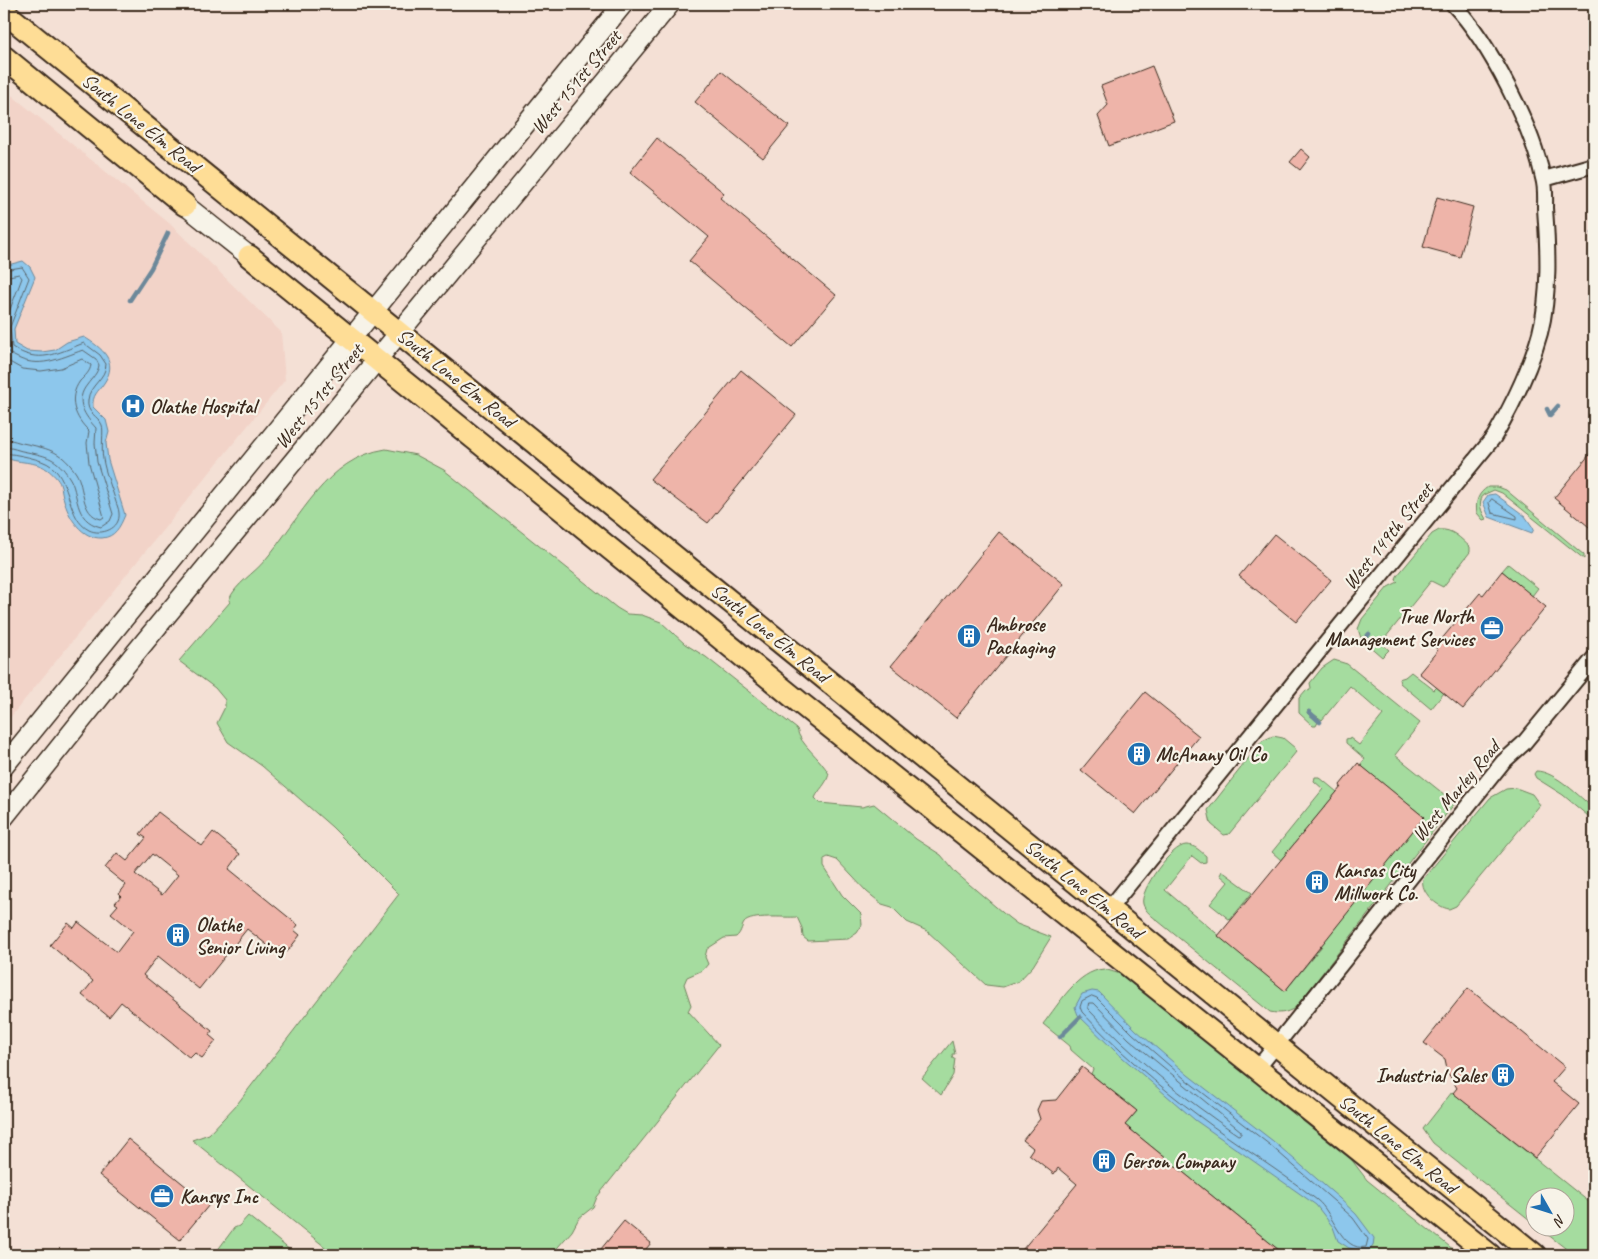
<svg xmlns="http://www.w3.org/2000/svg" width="1598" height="1259" font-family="Caveat,sans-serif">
<rect width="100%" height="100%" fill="#f4e0d5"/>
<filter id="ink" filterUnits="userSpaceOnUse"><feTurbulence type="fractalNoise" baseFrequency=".02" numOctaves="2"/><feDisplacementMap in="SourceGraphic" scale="10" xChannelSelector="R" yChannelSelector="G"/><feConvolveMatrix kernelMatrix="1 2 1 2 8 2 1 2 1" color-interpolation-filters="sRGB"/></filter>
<g filter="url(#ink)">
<path fill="#f2d3c8" d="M4,89L169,223L281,332L285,380L4,725Z"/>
<path fill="#a5dc9f" stroke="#70835e" d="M386,449L416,455L444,470L617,608L627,614L642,615L661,622L685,644L706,657L797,729C800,745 820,757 829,774C826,785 819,789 815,798L820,803L862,807L874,804L916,839L941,855L956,873L1009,918L1017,924L1051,937L1033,966L1019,981L1003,987L986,985L927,931L907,922L892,907L882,904L867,892L837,860L828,857L824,859V867L842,895L861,914L862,925L857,933L848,939L808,941L803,937L802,928L797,917C785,918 751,914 744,923C741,928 741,933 736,937L724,938L707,949L705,957L708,964L703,970L687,977L684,984L691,1005L688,1011L719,1045L597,1197L593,1207L579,1218L572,1231L551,1255H335L192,1140L209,1134L238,1103L399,894L332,827L262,766L228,742L217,723L225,707V700L215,688L179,661L230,602L229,600C235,584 255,573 265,560C301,518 326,458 386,449Z
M1488,487H1498L1506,490L1584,555V559L1502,493L1494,490L1483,495C1478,504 1481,511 1486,519L1483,520L1477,513C1475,502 1478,493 1488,487Z
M1439,530C1452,528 1461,539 1470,547V552L1443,587L1431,581L1381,643L1389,650L1382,657L1366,643L1367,639L1365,636L1361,638L1358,629L1362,619L1388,587L1398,582L1396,580L1397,576L1432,534Z
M1508,564L1538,588L1532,596L1502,571Z
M1334,660L1347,664L1420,723L1395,755L1455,803L1295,1008C1286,1013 1280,1014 1270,1012L1158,921C1153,917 1145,911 1143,904C1139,890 1172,845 1186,845C1195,845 1200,851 1206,856V862L1201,863L1192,856L1165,890L1285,991L1322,946L1321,945L1424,817L1360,765L1365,759L1346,743V739L1350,738L1359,745L1383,715L1350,686L1322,720L1308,710L1307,713L1318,722L1316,726H1313L1299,713V698L1306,690L1309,691L1311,688L1310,683L1322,668Z
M1411,672L1434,690L1437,687L1444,693L1431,709L1400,683L1399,679L1405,677Z
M1273,736L1283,738L1295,748L1296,752L1229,834L1224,835L1211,824L1208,810L1262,741Z
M1536,771C1555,771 1580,797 1594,809V821L1563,795L1536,778L1534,774Z
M1315,777H1319L1337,792L1281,860L1272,852L1323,789L1314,781Z
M1516,788L1532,794L1540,805L1456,906L1449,909C1437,907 1420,892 1423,879L1490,798L1506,789Z
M1222,871L1252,893L1230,920L1210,904L1228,882L1220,875Z
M1104,969L1124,975L1137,985L1348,1155L1367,1180L1460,1255H1285L1125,1125L1137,1111L1091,1074L1093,1069L1071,1050L1070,1046L1043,1024C1059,1004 1077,971 1104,969Z
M952,1041L955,1054H952L953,1059L955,1058L953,1075L941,1095L922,1078Z
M1452,1092L1594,1206V1255H1574L1538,1227L1566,1226V1196H1536L1535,1224L1433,1143L1423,1129Z
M248,1216L296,1255H214L234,1228L239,1226Z"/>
<path fill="#8dc7ec" stroke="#6c889a" d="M23,261L30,267L35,277L14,329L15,344L27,351L42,352L55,350L67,342L84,337C102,348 119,361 104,383C98,392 92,395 93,407L106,420L109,432L106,443L108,460L125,515C120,527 115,537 102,538C82,539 68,517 64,500C62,495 62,489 60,484C59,480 52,473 48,470C36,460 17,464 4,457V266Z
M1495,494L1525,516L1534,529L1532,533L1489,517L1483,502L1488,495Z
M1092,991L1099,992L1136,1030L1188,1075L1273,1141L1339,1198L1356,1214L1374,1238L1373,1246L1368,1252L1349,1248L1338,1241L1333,1227L1316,1205L1195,1120L1115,1051L1078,1015L1075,1007L1082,994Z"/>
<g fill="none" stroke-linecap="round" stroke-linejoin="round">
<path stroke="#5c6970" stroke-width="1" d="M4,270L22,267L29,278L10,327L12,347C39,365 57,353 84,343L100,355L106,364C106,379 89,385 88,400C86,414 98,415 102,425C104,430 101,449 103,459C105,472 111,486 115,499C116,503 119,509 119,513C121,529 101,536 89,530C67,519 72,483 51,466C43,459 15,454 4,453
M4,277L19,274L22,278L4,325
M4,345C6,351 9,353 14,356C38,370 60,358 83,350L96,359L99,365C98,373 92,378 87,385C74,401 85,416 96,428L95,443L97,462L113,514L110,521L101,527C72,520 80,493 69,477C57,458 47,456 27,452C19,451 12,447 4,447
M4,359L22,369L41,371L61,368L82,359L91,365C90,372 85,376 80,381C67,399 75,418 89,431L87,443L89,463L104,517L101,519C80,514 85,487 76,473C62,452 50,449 27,444C19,443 12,439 4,439
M1492,499L1517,516V519L1492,513L1489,503Z
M1092,996L1097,998L1133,1034L1185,1079L1270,1145L1335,1202L1353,1218L1368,1239L1366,1247C1341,1252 1333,1212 1317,1200C1279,1170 1237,1145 1199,1116C1160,1087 1115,1048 1082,1012L1080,1007L1082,1001Z
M1089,1003H1094L1129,1039L1241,1131V1134L1238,1135C1184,1099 1132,1056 1088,1009Z"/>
<path stroke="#6c889a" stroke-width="4.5" d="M1593,233H1594
M130,300L151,268L168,233
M1547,409L1550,415L1558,406
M1363,641L1369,634
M1309,712L1320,722
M1060,1037L1080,1017"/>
</g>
<path fill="#eeb4a9" stroke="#3b2a1e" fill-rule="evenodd" d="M1152,66L1174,121L1109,146L1098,116L1108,105L1101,86Z
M721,71L789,126L763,158L695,102Z
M657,138L724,193L720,198L836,295L792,347L689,261L709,237L630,172Z
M1301,149L1310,157L1300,170L1290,162Z
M1437,197L1473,207L1460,257L1423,247Z
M741,370L796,415L708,523L650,479Z
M1594,449V531L1554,498Z
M999,532L1064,584L956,718L891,666Z
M1274,534L1331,580L1296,622L1239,576Z
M1502,571L1546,607L1463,709L1419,673L1438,650L1435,647L1480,593L1483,595Z
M1145,692L1199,736L1135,814L1081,770Z
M1358,763L1424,817L1285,991L1218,936L1341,787L1340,785Z
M158,812L202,846L213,832L240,854L229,869L298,925L294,930L300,935L287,952L280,947L276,952L247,929L199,989L158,956L143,975L212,1031L209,1035L216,1041L202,1058L195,1053L190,1058L121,1002L109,1017L82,995L93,981L50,945L68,923L74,928L78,922L117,952L133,931L111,913L118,905L115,903L121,896L119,894L126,885L105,868L117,853L127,861L146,838L140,834ZM152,854L178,875L162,895L135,874Z
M1468,988L1565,1067L1552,1082L1579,1104L1535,1158L1453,1093L1457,1088L1448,1073L1445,1059L1424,1043Z
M1082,1067L1137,1111L1125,1125L1285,1255H1018L1077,1184L1058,1168L1054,1174L1029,1154L1033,1148L1023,1140L1040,1119L1037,1110L1041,1101L1056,1100Z
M128,1139L209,1205L180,1240L99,1175Z
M624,1221L651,1243L641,1255H596Z"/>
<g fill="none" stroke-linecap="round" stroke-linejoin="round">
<g stroke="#3b2a1e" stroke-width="18">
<path id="street" d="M1544,179L1594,165
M1109,909L1494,437C1513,404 1530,370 1540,333C1550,294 1548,249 1545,208C1545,199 1546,188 1543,178C1532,126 1490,43 1453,4
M1257,1069L1503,762L1523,744L1594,658"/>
</g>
<g stroke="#3b2a1e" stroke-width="22">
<path id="secondary" d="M185,205L249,256
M4,766L623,4
M4,817L133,656L670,4"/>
</g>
<g stroke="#3b2a1e" stroke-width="25">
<path id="primary" d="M4,12L1535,1255
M4,57L185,205
M249,256L804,706L1490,1255"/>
</g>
<use href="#street" stroke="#f7f3e8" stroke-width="14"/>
<use href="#secondary" stroke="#f7f3e8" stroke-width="19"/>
<use href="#primary" stroke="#fedd96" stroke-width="21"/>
</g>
</g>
<defs>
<g id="hospital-disc" transform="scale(1.25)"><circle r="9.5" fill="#1f6fb2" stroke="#f7f3e8"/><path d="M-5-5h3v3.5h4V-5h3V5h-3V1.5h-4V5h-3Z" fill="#fff"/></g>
<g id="office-disc" transform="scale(1.25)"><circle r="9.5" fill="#1f6fb2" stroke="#f7f3e8"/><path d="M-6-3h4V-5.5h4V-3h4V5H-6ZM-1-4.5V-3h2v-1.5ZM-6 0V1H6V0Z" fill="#fff"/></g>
<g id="building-disc" transform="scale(1.25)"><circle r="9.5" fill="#1f6fb2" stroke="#f7f3e8"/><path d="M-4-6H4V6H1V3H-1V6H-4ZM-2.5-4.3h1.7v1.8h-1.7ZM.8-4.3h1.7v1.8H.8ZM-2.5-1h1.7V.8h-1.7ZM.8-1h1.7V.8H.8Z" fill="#fff"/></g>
</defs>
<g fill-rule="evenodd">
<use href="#hospital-disc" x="133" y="406"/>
<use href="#office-disc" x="1492" y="628"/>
<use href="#building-disc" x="969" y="636"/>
<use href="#building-disc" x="1139" y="754"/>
<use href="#building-disc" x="1317" y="882"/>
<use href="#building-disc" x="178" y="935"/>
<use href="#building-disc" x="1503" y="1075"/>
<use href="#building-disc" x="1104" y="1161"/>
<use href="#office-disc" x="162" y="1196"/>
</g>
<g text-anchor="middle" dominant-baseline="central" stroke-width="4.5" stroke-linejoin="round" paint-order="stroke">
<g font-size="20" fill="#3b2a1e" stroke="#f7f3e8">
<text transform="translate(576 82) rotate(-50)">West 151st Street</text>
<text transform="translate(141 123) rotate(39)">South Lone Elm Road</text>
<text transform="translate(456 378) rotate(39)">South Lone Elm Road</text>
<text transform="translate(319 396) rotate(-51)">West 151st Street</text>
<text transform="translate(1388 536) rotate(-51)">West 149th Street</text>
<text transform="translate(770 633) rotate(39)">South Lone Elm Road</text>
<text transform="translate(1456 791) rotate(-50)">West Marley Road</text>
<text transform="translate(1084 889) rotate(39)">South Lone Elm Road</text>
<text transform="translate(1398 1144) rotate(39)">South Lone Elm Road</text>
</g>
<g font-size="20" font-weight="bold" fill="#3b2a1e" stroke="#f7f3e8" text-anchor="start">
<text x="150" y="406">Olathe Hospital</text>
<text x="1474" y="616" text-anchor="end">True North<tspan x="1474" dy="23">Management Services</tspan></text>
<text x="986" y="624">Ambrose<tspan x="986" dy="23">Packaging</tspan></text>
<text x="1156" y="754">McAnany Oil Co</text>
<text x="1334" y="870">Kansas City<tspan x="1334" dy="23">Millwork Co.</tspan></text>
<text x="196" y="924">Olathe<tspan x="196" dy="23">Senior Living</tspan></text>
<text x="1486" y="1075" text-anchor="end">Industrial Sales</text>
<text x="1122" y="1161">Gerson Company</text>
<text x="180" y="1196">Kansys Inc</text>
</g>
</g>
<rect width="1598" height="1259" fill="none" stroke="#f7f3e8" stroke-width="20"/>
<rect x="10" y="10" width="1578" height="1239" fill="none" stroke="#3b2a1e" stroke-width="2" filter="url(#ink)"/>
<g transform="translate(1550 1212) rotate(129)"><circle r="24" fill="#f7f3e8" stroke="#aca397"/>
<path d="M0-4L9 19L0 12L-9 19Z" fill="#1f6fb2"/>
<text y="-8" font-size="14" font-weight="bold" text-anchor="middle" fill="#3b2a1e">N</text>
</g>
</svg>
